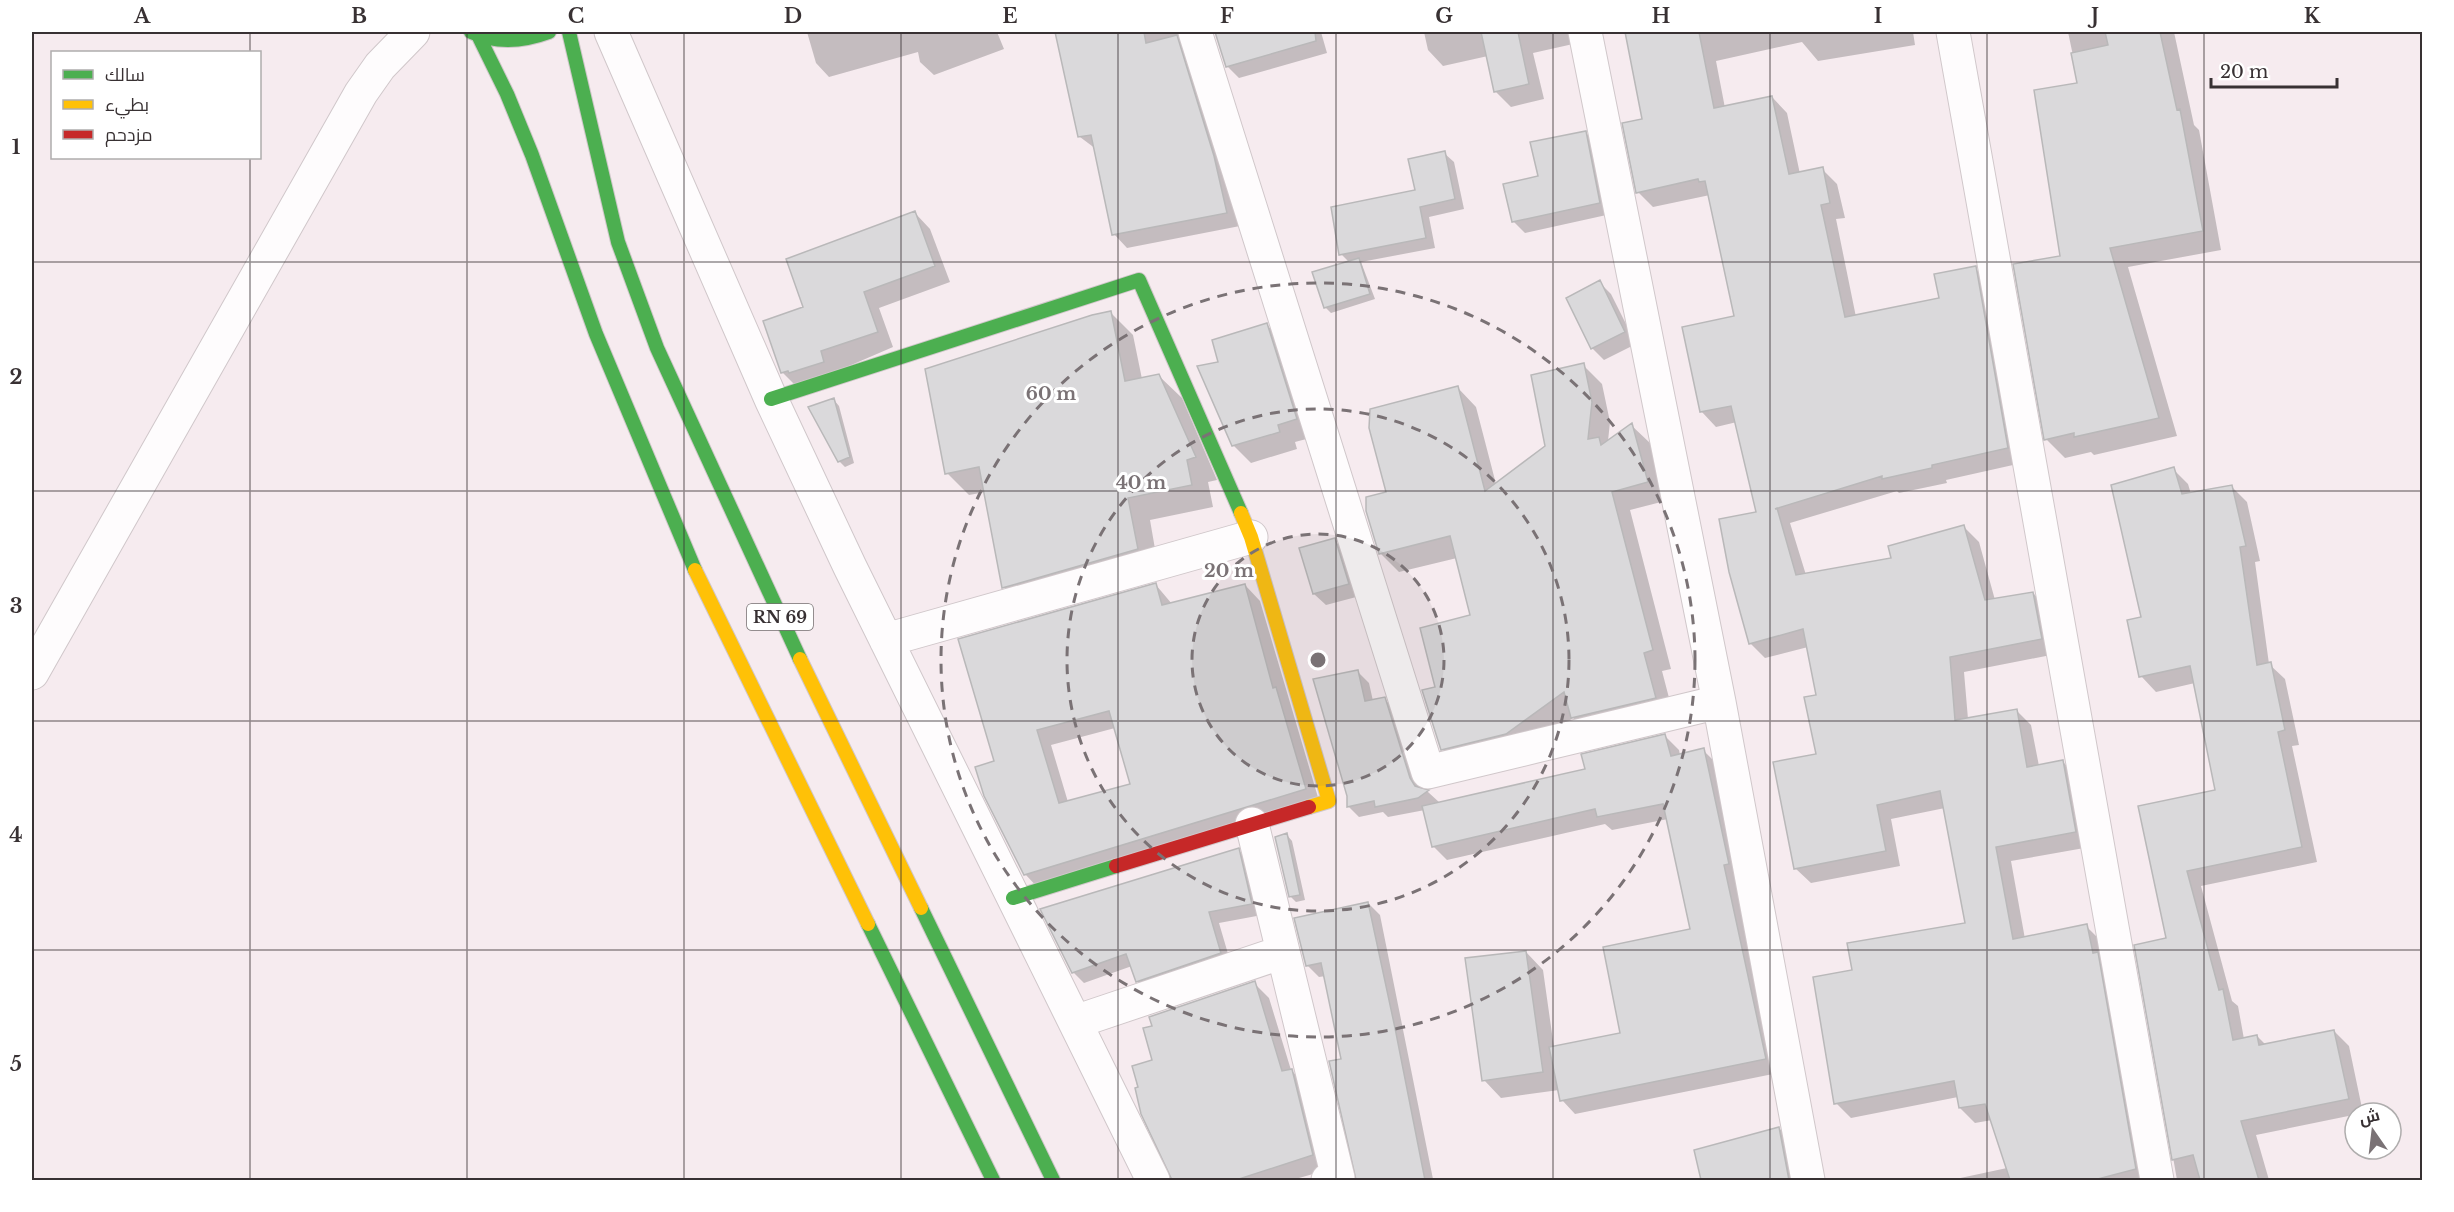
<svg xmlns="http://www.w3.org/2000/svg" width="2454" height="1212" font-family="'Libre Baskerville',Cairo,serif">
<rect width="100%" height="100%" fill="#f6ebef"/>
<path fill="#0003" fill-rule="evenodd" d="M807,32H997L1004,49L934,75L920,62L918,52L829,77L816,63Z
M1057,32H1179L1180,41L1190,50L1240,226L1127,248L1114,234L1096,149L1080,137Z
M1216,32H1321L1327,53L1239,78L1227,66Z
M1424,32H1590L1582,42L1533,53L1544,99L1511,107L1496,92L1488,56L1443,66L1428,50Z
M1611,32H1913L1915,45L1818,61L1802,42L1716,61L1725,108L1772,97L1787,113L1800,174L1822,169L1837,184L1845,218L1836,219L1856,317L1941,299L1975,268L1990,283L2022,463L1946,480L1947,483L1899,493L1897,491L1790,523L1806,575L1893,559L1964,527L1979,542L1995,600L2033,593L2048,609L2056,654L1964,672L1968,719L2016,710L2031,725L2039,766L2063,762L2078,777L2090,847L2011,861L2025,939L2086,926L2101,941L2150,1180H1951L2007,1168L1992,1120L1975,1123L1960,1108L1958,1097L1851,1118L1836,1103L1854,971L1967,924L1945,808L1891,819L1900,866L1811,883L1795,868L1818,755V696L1808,647L1765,658L1750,643L1758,513L1737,422L1716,427L1701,411L1736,317L1710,195L1653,207L1638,192L1644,121L1626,32L1616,34Z
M2068,32H2174L2194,125L2199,130L2221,250L2128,267L2177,436L2094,455L2091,452L2065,458L2046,439L2079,84Z
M1585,132L1597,144L1611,214L1525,233L1513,221L1539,177Z
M1444,153L1454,162L1464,209L1429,217L1435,248L1361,262L1375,299L1331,313L1325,307L1349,262L1341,254L1416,191Z
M915,213L930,229L950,282L879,308L893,347L798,388L782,372L805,308Z
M1599,282L1611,294L1636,344L1604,360L1592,348Z
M1111,313L1133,335L1142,379L1159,376L1182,398L1217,480L1208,482L1213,507L1150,520L1159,572L1026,609L1004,587L986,492L969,495L947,473Z
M1267,325L1284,343L1314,437L1295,442L1297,449L1251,463L1233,445L1220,363Z
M1583,365L1602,384L1610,422L1608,441L1631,425L1650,443L1665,501L1630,510L1671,669L1662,671L1674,717L1592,736L1573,718L1525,752L1461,768L1442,749L1437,688L1472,616L1457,558L1399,572L1380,553L1387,493L1458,388L1476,407L1496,484L1547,447Z
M834,400L839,406L854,463L845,467L839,461Z
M2173,469L2188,484L2191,494L2232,487L2247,502L2260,561L2255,562L2269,664L2285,679L2299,745L2292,746L2317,862L2201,886L2232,1001L2238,1006L2244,1039L2257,1036L2266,1045L2334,1031L2349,1046L2363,1113L2256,1135L2269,1180H2177L2136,946L2167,940L2140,807L2217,791L2195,683L2156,692L2141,676L2143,618Z
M1334,540L1346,552L1360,596L1326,605L1314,594Z
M1156,585L1172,604L1245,585L1260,601L1320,804L1040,890L1025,874L996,762ZM1115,728L1132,785L1068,802L1051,745Z
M1358,672L1369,683L1373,701L1384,699L1396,710L1421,789L1428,792L1440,803L1587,770L1665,736L1679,750L1680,755L1703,750L1717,764L1778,1073L1575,1114L1562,1100L1559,1090L1501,1098L1484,1080L1526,952L1543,970L1554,1048L1622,1034L1692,931L1668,819L1612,830L1605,824L1447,860L1433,846L1425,810L1388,817L1383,812L1359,817L1348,806Z
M1287,835L1292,841L1305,900L1296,902L1290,896Z
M1238,850L1249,861L1262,915L1219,923L1231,964L1148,992L1137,981L1132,966L1084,983L1073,972Z
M1368,903L1380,915L1433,1179H1364L1326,976L1319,977L1307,965Z
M1254,983L1269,998L1291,1070L1306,1085L1327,1170L1292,1180H1173L1171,1172L1143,1114L1133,1067L1154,1061Z
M1779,1128L1794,1144L1802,1180H1729L1719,1144Z"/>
<path fill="#dad9db" stroke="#b9b8b9" stroke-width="1.5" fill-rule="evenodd" d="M1055,32H1144L1146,43L1177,35L1214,156L1227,213L1112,235L1091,135L1078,137Z
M1215,32H1315L1316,41L1226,67Z
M1481,32H1518L1529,84L1494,92Z
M1625,32H1699L1714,108L1772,96L1789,174L1823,167L1830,203L1821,205L1845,317L1939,298L1934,274L1976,266L2008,448L1932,465V468L1882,479V476L1775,509L1777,508L1796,575L1891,558L1888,546L1964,525L1985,600L2033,592L2042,639L1950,657L1955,720L2017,709L2027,767L2063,760L2076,832L1996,847L2013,939L2087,924L2093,953L2098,952L2136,1169L2094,1180H2010L1985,1104L1959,1108L1954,1081L1834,1104L1813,977L1852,970L1847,943L1965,923L1940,791L1877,805L1886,851L1794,869L1773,762L1816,754L1804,697L1816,695L1803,629L1749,644L1729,572L1719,519L1756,512L1731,406L1700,412L1682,327L1734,316L1705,181L1699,182L1698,179L1636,193L1622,123L1642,119Z
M2105,32H2160L2177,110L2180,109L2203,231L2110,248L2159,418L2074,437V433L2044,440L2013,264L2060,256L2034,90L2077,83L2071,53L2108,45Z
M1586,131L1600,203L1512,222L1503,184L1538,176L1530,142Z
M1445,151L1455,199L1420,207L1426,238L1339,255L1331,207L1415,190L1408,159Z
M915,211L935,266L864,292L878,332L821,351L824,362L789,373L788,371L781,373L763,321L803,307L786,259Z
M1359,258L1370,294L1324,308L1312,272Z
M1600,280L1625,332L1591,349L1566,298Z
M1111,311L1125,381L1159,374L1196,457L1187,460L1192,485L1128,498L1138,549L1002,588L979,467L945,474L925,369L1092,315Z
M1267,323L1297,419L1278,425L1280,432L1232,446L1197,366L1218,362L1212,340Z
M1584,363L1592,402L1588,439L1599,437L1601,445L1632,423L1648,482L1612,492L1653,650L1644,653L1656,698L1571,718L1564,692L1506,734L1441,750L1422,690L1435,687L1420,628L1470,615L1450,536L1379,554L1366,511V497L1386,492L1369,428L1370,409L1458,386L1485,491L1545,446L1531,375Z
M834,398L850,457L838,462L808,407Z
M2174,467L2182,494L2232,485L2246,546L2240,547L2257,665L2271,662L2285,730L2278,732L2302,847L2187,871L2219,990L2223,989L2233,1040L2257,1035L2259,1045L2334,1030L2349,1099L2241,1121L2259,1180H2200L2193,1155L2172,1160L2134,945L2166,938L2138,806L2215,790L2190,666L2139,677L2127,620L2141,617L2111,485Z
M1335,538L1349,584L1313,594L1299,548Z
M1156,583L1162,605L1245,584L1273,688L1276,687L1306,789L1024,875L984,796L975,767L994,761L958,639ZM1109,711L1130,784L1059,803L1037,730Z
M1358,670L1365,701L1385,697L1410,778L1415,786L1429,790L1418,798L1375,807L1374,801L1347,807V796L1313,679Z
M1665,734L1671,756L1704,748L1729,864L1724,865L1766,1059L1560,1101L1549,1047L1620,1033L1603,947L1690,929L1663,804L1597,817L1595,809L1432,847L1422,806L1585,769L1581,754Z
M1287,833L1300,895L1289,897L1275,837Z
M1239,848L1252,904L1209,912L1221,953L1136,982L1126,954L1072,973L1040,909Z
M1368,902L1395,1028L1425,1180H1356L1329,1061L1341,1059L1321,963L1306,966L1294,918Z
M1526,951L1543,1072L1482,1081L1465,958Z
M1255,981L1282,1071L1292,1069L1313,1155L1236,1180H1172L1141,1114L1135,1088L1138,1087L1132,1066L1152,1060L1143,1028L1152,1026L1149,1017Z
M1779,1127L1789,1180H1701L1694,1150Z"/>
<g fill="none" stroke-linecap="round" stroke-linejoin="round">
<g stroke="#d0c7ca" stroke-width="35">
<path id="street" d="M611,32L771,399L850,567L1153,1180
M1195,32L1428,772L1719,702
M1585,32L1719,702L1808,1180
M1953,32L2157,1180
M886,640L1251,537
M32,673L361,93L380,66L413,32
M1252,824L1338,1178L1328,1180
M1075,1022L1283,952"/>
</g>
<g stroke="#d0c7ca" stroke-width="16">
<path id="fast" d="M471,32C497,44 522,42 549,32
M569,32L618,242L657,348L800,659
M478,35L507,94L532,155L596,334L695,570
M771,399L1139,280L1241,513
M1013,898L1116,866
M921,908L1053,1180
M868,924L993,1180"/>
</g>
<g stroke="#d0c7ca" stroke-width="16">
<path id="slow" d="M1241,513L1251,537L1329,801L1309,807
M695,570L868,924
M800,659L921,908"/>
</g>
<g stroke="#d0c7ca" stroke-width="16">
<path id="jam" d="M1116,866L1309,807"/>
</g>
<use href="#street" stroke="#fefcfd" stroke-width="33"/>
<use href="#fast" stroke="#4caf50" stroke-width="14"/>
<use href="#slow" stroke="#ffc107" stroke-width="14"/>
<use href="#jam" stroke="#c62828" stroke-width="14"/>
</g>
<path fill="none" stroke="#383133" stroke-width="1.5" stroke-opacity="0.55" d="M250,32V52M467,32V1180M684,32V1180M901,32V1180M1118,32V1180M1336,32V1180M1553,32V1180M1770,32V1180M1987,32V1180M2204,32V1180M250,158V1180M32,262H2422M32,491H2422M32,721H2422M32,950H2422"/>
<circle cx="1318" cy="660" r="126" fill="#7a7275" fill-opacity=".12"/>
<g fill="none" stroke="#7a7275" stroke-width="3" stroke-dasharray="10 8">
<circle cx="1318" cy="660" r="126"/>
<circle cx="1318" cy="660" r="251"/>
<circle cx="1318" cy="660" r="377"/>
</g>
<g text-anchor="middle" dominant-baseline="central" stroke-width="6" stroke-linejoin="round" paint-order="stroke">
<rect fill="#fff" stroke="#746f70" stroke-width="1.5" x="747" y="604" width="66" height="26" rx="4.5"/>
<g font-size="16" font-weight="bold" fill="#383133">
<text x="780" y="617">RN 69</text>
</g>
</g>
<circle cx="1318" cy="660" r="9" fill="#7a7275" stroke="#fff" stroke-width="3"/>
<g font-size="18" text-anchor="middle" font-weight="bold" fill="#7a7275" stroke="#fff" stroke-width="6" stroke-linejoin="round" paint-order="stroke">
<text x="1051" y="400">60 m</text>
<text x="1141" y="489">40 m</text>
<text x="1229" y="577">20 m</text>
</g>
<rect width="2454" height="1212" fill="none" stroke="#ffffff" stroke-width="66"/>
<rect x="51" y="51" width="210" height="108" fill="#ffffff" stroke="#afadad" stroke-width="1.5"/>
<rect x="63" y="70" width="30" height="9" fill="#4caf50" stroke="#afadad" stroke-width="1.5"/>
<text x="105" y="81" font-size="18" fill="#383133">سالك</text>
<rect x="63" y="100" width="30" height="9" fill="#ffc107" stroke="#afadad" stroke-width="1.5"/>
<text x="105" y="111" font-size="18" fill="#383133">بطيء</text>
<rect x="63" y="130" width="30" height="9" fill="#c62828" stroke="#afadad" stroke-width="1.5"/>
<text x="105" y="141" font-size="18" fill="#383133">مزدحم</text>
<g transform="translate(2373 1131) rotate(346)"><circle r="28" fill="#ffffff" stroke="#afadad" stroke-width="1.5"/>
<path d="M0-4.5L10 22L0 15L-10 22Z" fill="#7a7275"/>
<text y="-9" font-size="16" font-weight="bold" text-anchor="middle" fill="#383133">ش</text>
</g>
<path d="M2211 78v9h126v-9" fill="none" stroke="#383133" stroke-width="3"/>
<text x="2220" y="78" font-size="18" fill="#383133" stroke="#ffffff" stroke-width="4.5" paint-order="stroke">20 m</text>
<rect x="33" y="33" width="2388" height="1146" fill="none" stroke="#383133" stroke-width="2"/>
<g font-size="20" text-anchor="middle" font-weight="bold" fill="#383133">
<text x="142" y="23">A</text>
<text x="359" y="23">B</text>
<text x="576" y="23">C</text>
<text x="793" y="23">D</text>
<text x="1010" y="23">E</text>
<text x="1227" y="23">F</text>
<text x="1444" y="23">G</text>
<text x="1661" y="23">H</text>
<text x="1878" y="23">I</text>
<text x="2095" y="23">J</text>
<text x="2312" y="23">K</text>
<text x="16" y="154">1</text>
<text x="16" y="384">2</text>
<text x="16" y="613">3</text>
<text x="16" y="842">4</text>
<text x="16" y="1071">5</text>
</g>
</svg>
